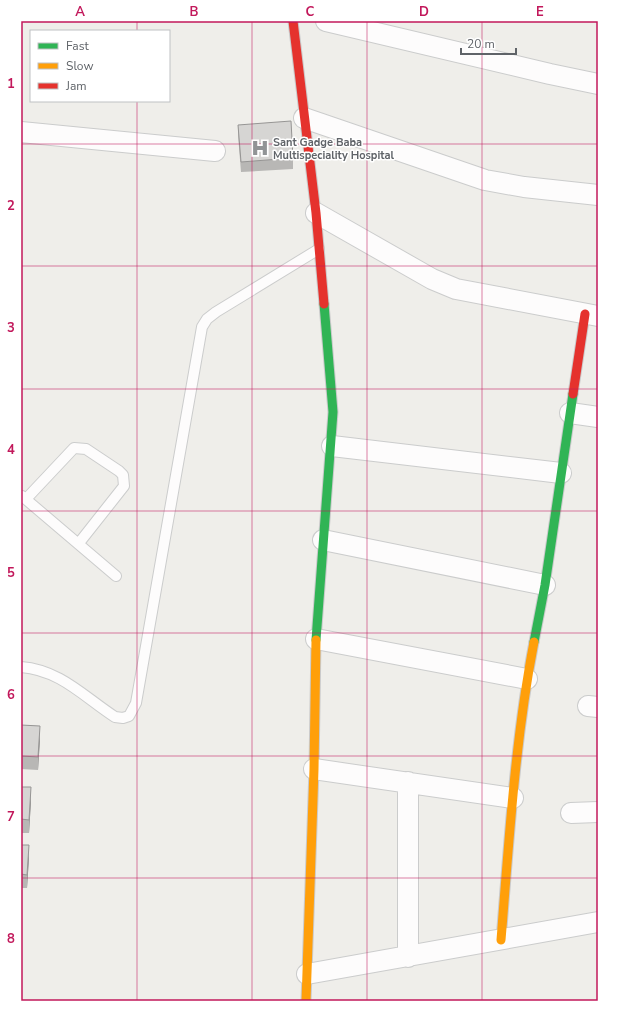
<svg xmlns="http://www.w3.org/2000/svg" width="619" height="1022" font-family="'Nunito Sans',sans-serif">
<rect width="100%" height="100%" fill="#efeeea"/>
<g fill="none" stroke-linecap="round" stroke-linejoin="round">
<g stroke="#cbcccc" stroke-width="12">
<path id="lane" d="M22,496L116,576
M26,499L74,448L86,449L119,471L123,475L124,486L79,543
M21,667C60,670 83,696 115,717L123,718L129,716L136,703L202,327L207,319L216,312L319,249"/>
</g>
<g stroke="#cbcccc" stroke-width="22">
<path id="street" d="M326,21L550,74L598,84
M304,118L485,180L524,187L598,195
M21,132L215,151
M316,213L432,279L456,289L598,316
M570,413L598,417
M332,446L561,473
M323,540L545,585
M316,639L527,679
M588,706L598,707
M314,769L513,798
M408,782V957
M571,813L598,812
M307,974L598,922"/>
</g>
<g stroke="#cacacb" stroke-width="11">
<path id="fast" d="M316,640L333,412L324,304
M534,642L545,585L573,394"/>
</g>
<g stroke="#cacacb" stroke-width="11">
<path id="slow" d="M501,940C509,841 515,740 534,642
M306,1001L314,769L316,640"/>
</g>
<g stroke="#cacacb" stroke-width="11">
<path id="jam" d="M293,21L316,213L324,304
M573,394L585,314"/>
</g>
<use href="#lane" stroke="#fdfcfc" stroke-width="10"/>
<use href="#street" stroke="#fdfcfc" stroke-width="20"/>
<use href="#fast" stroke="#30b455" stroke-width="9"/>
<use href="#slow" stroke="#ff9f0a" stroke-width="9"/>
<use href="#jam" stroke="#e5322d" stroke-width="9"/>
</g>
<path fill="#b8b7b5" d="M238,125L293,158V169L241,172L238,135Z
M21,725L40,739L38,770L21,769Z
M21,787L31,801L29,833H21Z
M21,845L29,858L27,888H21Z"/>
<path fill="#969594" d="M40,726V739L38,770V757Z
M31,787V801L29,833V820Z
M29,845V858L27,888V875Z"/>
<path fill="#d6d5d3" stroke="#969594" d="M291,121L293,158L241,162L238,125Z
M21,725L40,726L38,757L21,756Z
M21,787H31L29,820L21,819Z
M21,845H29L27,875L21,874Z"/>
<path fill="none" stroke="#c2185b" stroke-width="1" stroke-opacity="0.55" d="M137,21V31M252,21V1001M367,21V1001M482,21V1001M137,101V1001M21,144H598M21,266H598M21,389H598M21,511H598M21,633H598M21,756H598M21,878H598"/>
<defs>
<g id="hospital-bare" transform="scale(1.38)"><path d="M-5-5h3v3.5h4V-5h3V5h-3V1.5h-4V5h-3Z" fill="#919496" stroke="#fff" stroke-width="2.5" paint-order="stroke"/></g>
</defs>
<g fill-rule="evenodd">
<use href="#hospital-bare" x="260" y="148"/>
</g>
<g text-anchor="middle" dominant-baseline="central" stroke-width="3" stroke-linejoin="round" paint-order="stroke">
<g font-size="11" font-weight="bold" fill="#5f6368" stroke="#fff" text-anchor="start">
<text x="273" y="142">Sant Gadge Baba<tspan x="273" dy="13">Multispeciality Hospital</tspan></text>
</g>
</g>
<rect width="619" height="1022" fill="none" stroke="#ffffff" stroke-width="44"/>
<rect x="30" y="30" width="140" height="72" fill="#ffffff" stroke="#bfc1c3"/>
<rect x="38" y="43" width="20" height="6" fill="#30b455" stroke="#bfc1c3"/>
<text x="66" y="50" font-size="12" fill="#5f6368">Fast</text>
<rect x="38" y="63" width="20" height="6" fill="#ff9f0a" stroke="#bfc1c3"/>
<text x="66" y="70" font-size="12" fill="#5f6368">Slow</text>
<rect x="38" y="83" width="20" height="6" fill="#e5322d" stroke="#bfc1c3"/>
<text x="66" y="90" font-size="12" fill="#5f6368">Jam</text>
<path d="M461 48v6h55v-6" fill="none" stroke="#5f6368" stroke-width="2"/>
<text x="467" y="48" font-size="12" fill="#5f6368" stroke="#ffffff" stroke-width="3" paint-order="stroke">20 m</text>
<rect x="22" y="22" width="575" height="978" fill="none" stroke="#c2185b" stroke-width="1.5"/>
<g font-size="13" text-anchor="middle" font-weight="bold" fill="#c2185b">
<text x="80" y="16">A</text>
<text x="194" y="16">B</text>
<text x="310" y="16">C</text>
<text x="424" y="16">D</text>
<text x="540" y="16">E</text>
<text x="11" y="88">1</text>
<text x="11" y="210">2</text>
<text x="11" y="332">3</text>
<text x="11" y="454">4</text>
<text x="11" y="577">5</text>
<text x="11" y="699">6</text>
<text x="11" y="821">7</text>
<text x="11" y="943">8</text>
</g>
</svg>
